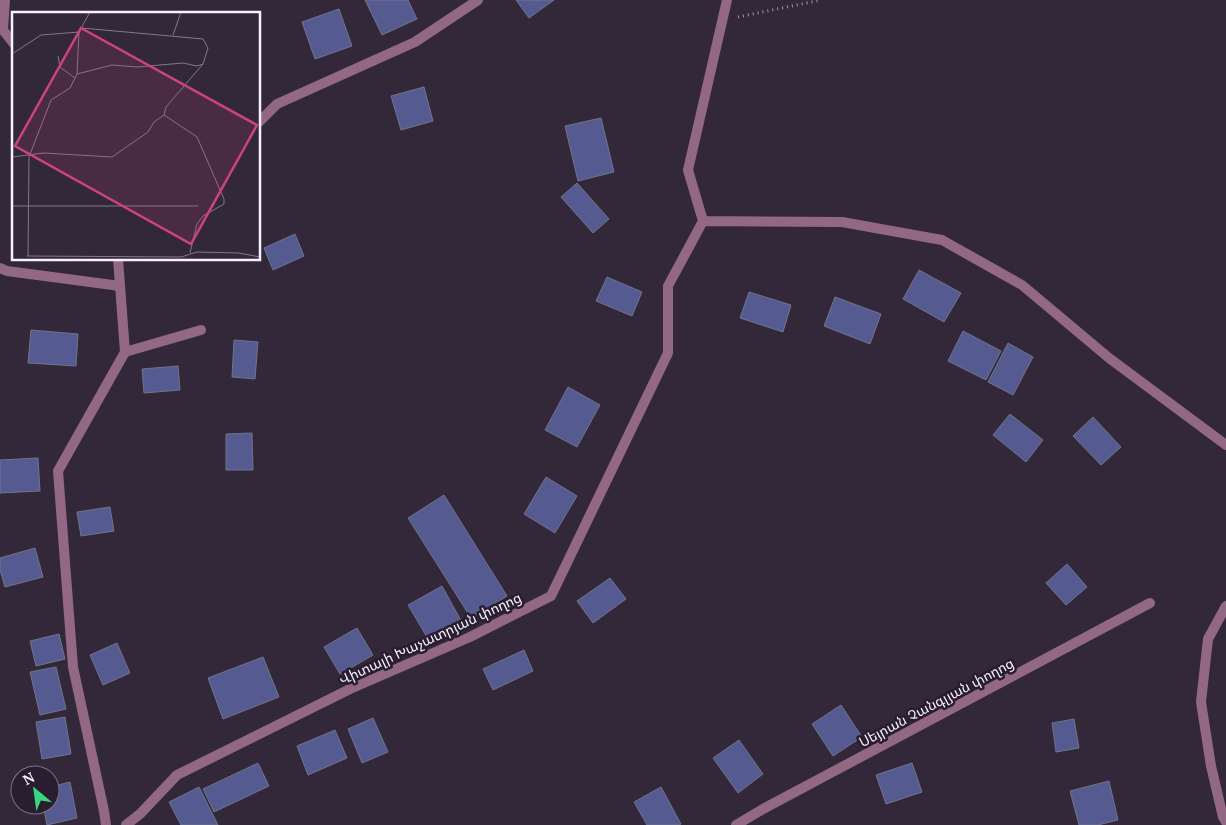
<svg xmlns="http://www.w3.org/2000/svg" width="1226" height="825" font-family="'PT Serif','Noto Sans Armenian',serif">
<rect width="100%" height="100%" fill="#32283a"/>
<path fill="#555b90" stroke="#70748a" d="M365,0H408L417,19L382,35Z
M516,0H554L529,18Z
M339,9L352,46L315,59L302,22Z
M424,87L433,121L401,130L391,96Z
M601,118L614,172L578,181L565,126Z
M577,183L609,219L593,233L561,197Z
M295,234L304,256L273,270L264,248Z
M919,270L961,293L944,322L903,299Z
M607,277L642,292L632,316L596,301Z
M749,292L791,305L783,332L740,318Z
M835,297L881,314L870,344L824,326Z
M31,330L78,334L76,366L28,363Z
M963,331L1001,351L986,380L948,361Z
M234,340L258,342L255,379L232,377Z
M1008,343L1033,357L1013,395L988,382Z
M178,366L180,390L144,393L142,369Z
M568,387L600,405L577,447L545,430Z
M1010,414L1043,440L1026,462L993,435Z
M1093,417L1121,447L1101,465L1073,436Z
M252,433L253,470H226V434Z
M38,458L40,491L0,493V460Z
M546,477L577,496L555,533L524,514Z
M444,495L507,596L471,618L408,518Z
M110,507L114,531L81,536L77,512Z
M35,548L43,577L5,587L0,570V558Z
M1067,564L1087,587L1066,605L1046,583Z
M610,578L626,599L593,623L577,601Z
M442,586L464,626L431,644L408,605Z
M357,628L373,655L340,674L324,647Z
M59,634L65,659L36,666L30,641Z
M117,643L130,673L103,685L90,655Z
M524,650L533,671L493,690L483,669Z
M263,657L279,697L223,719L208,678Z
M56,667L66,709L40,715L30,672Z
M841,705L862,737L833,756L812,724Z
M65,717L71,754L42,759L36,722Z
M373,718L388,752L362,763L348,729Z
M1074,719L1079,748L1056,752L1052,723Z
M335,730L347,758L308,775L297,746Z
M739,740L763,774L738,793L713,758Z
M258,763L269,786L214,812L203,789Z
M912,763L922,792L886,804L876,775Z
M1109,781L1118,820L1098,825H1079L1070,791Z
M70,782L77,818L47,825L43,805H50V787Z
M199,787L218,825H181L169,802Z
M661,787L681,824L679,825H647L634,802Z"/>
<g fill="none" stroke-linecap="round" stroke-linejoin="round">
<path stroke="#9c93a3" stroke-width="3" stroke-dasharray="1 4" stroke-linecap="butt" d="M738,17L821,0"/>
<path stroke="#926883" stroke-width="10" d="M0,268L7,271L120,286
M125,352L201,330"/>
<path stroke="#926883" stroke-width="10" d="M5,0L3,30L14,44
M259,122L277,104L415,42L478,0
M703,221L842,222L942,240L1022,285L1109,358L1226,445
M703,221L688,170L727,0
M1226,606L1208,639L1201,702L1211,766L1223,817L1226,822
M106,825L104,811L73,667L58,471L125,352L118,259
M126,825L140,814L177,775L350,689L470,637L551,596L668,353V286L703,221
M736,825L763,809L1150,603"/>
</g>
<g text-anchor="middle" dominant-baseline="central" stroke-width="5" stroke-linejoin="round" paint-order="stroke">
<g font-size="14" fill="#f7f0fd" stroke="#281e30">
<text transform="translate(430 638) rotate(-25)">Վիտալի Խաչատրյան փողոց</text>
<text transform="translate(936 702) rotate(-28)">Սեյրան Չանգլյան փողոց</text>
</g>
</g>
<g transform="translate(12 12)">
<rect width="248" height="248" fill="#32283a"/>
<path fill="none" stroke="#817888" stroke-width="1" d="M161,23L169,0M0,42L29,23L67,20M46,44L48,55L63,66M65,62L100,53L125,55L171,51L185,54L191,52L196,36L191,27L70,16M152,103L185,125L212,187V192L191,204L185,212L178,241M152,103L154,95L191,52M0,145L32,141L100,145L136,120L142,110L152,103M0,194H186M15,244L169,245L185,240L227,241L248,245M16,244L17,145L39,88L58,76L65,62L67,20L78,0"/>
<path fill="#cd437b" fill-opacity="0.15" stroke="#cd437b" stroke-width="2.5" d="M69,16L245,113L179,232L3,134Z"/>
<rect width="248" height="248" fill="none" stroke="#f7f0fd" stroke-width="2.5"/>
</g>
<g transform="translate(35 790) rotate(331)"><circle r="24" fill="#281e30" stroke="#7b7282"/>
<path d="M0-4L9 19L0 12L-9 19Z" fill="#37d880"/>
<text y="-8" font-size="14" font-weight="bold" text-anchor="middle" fill="#f7f0fd">N</text>
</g>
</svg>
